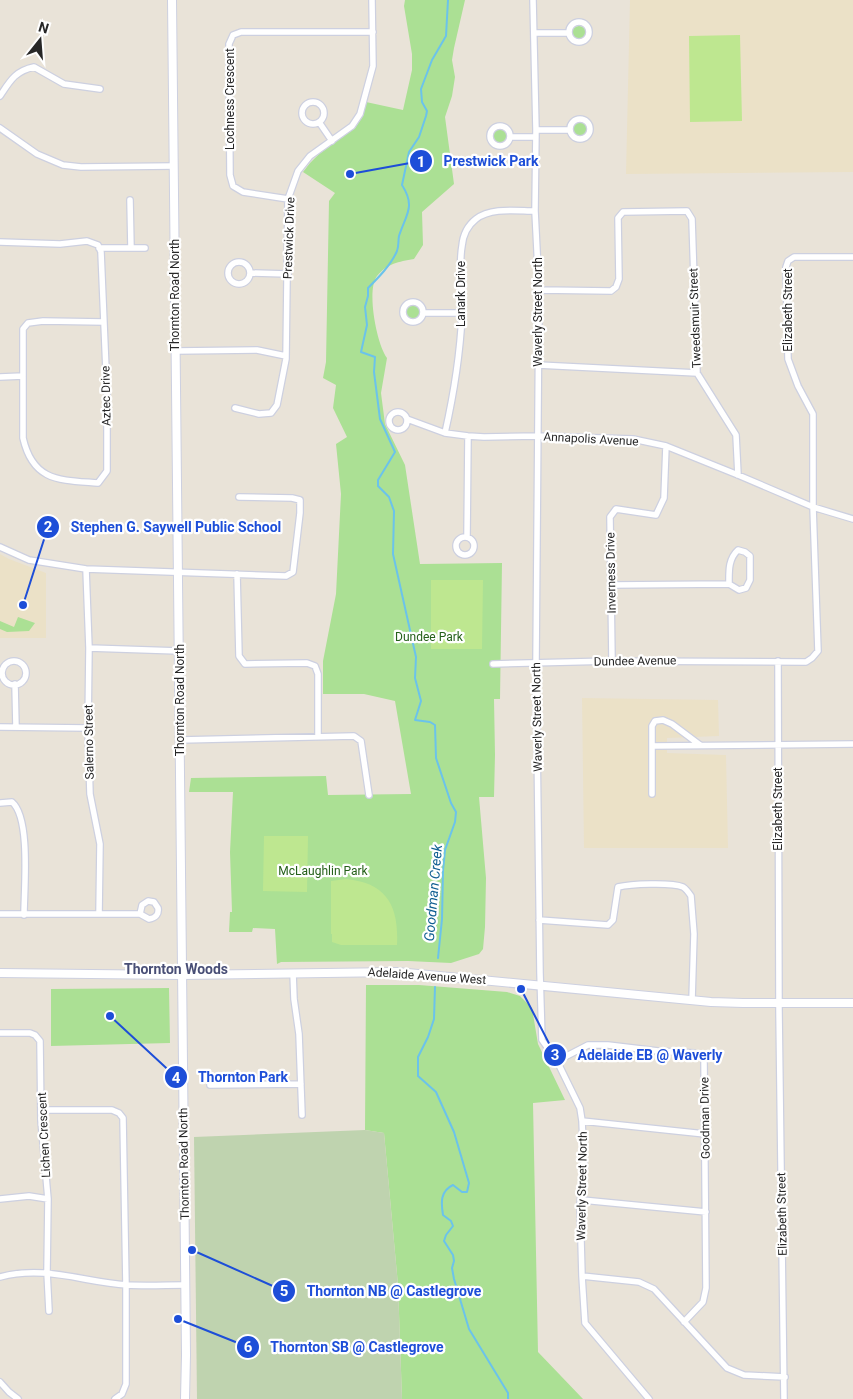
<svg xmlns="http://www.w3.org/2000/svg" width="853" height="1399" font-family="Roboto,sans-serif">
<rect width="100%" height="100%" fill="#e9e3d8"/>
<path fill="#ebe1c7" d="M630,0H853V172L626,174Z
M0,554L9,559L46,573V638H0Z
M582,698L718,700L719,736L667,738V753L726,755L728,848H584Z"/>
<path fill="#abe094" d="M405,0H465L454,48L452,60L455,77L452,96L445,117L454,184L422,212L423,245L414,259C398,262 388,263 377,276C366,290 377,345 387,358L381,393L385,424L405,465L420,564L502,563L500,699H494L495,755L494,797H479L486,878L485,927L483,949L479,954L451,963L408,961L281,962L277,964L275,929L253,928L252,932H229L230,912H232L230,852L233,792H189L191,778L326,776L328,795L411,794L395,701L364,694H323V661L336,594L341,494L336,444L347,437L333,408L336,385L323,378L326,362L329,201L335,193L303,172L310,163L319,154L355,128L363,116L366,102L403,110L412,70V54L404,6Z
M572 33a7 7 0 1 1 14 0a7 7 0 1 1-14 0Z
M573 129a7 7 0 1 1 14 0a7 7 0 1 1-14 0Z
M493 136a7 7 0 1 1 14 0a7 7 0 1 1-14 0Z
M405 312a8 8 0 1 1 16 0a8 8 0 1 1-16 0Z
M18,617L35,623L29,631L7,632L0,629V621L14,627Z
M366,985H419L507,992L520,996L532,1008L538,1044L565,1100L533,1103L538,1352L583,1399H402L398,1285L384,1133L365,1130Z
M169,988L170,1043L51,1046V989Z"/>
<path fill="#bfd3af" d="M365,1130L384,1133L398,1285L402,1399H197L194,1137Z"/>
<path fill="#bee790" d="M740,35L742,121L690,122L689,36Z
M431,580H483L482,649H431Z
M264,836H308L307,892L263,891Z
M346,879C387,883 399,906 397,945H341L332,942V934H331V881Z"/>
<g fill="none" stroke-linecap="round" stroke-linejoin="round">
<path stroke="#6bc3eb" stroke-width="2" d="M438,958L442,919L443,871L445,850L455,822L456,812L451,803L436,758L435,725L430,722L415,720L421,701L415,678L416,657L393,554L394,511L389,497L378,486V480L395,452L380,419L374,372L375,357L361,352L367,325L365,307L368,296V288C378,278 391,265 397,251C399,246 398,241 399,236C406,214 416,207 402,185L409,152L419,137L426,116L427,111L422,102L421,89L432,60L446,36L448,0
M435,987L434,1019L428,1037L418,1057V1076L436,1092L454,1132L469,1183L467,1192H462L453,1185C440,1191 441,1203 443,1215L451,1221L453,1226L446,1235L444,1241L453,1255L454,1261L452,1268L454,1279L469,1329L508,1393V1399"/>
<g stroke="#cdd0e0" stroke-width="8">
<path id="street" d="M533,0L536,130L535,211L539,290L536,664L540,973L542,1040L557,1061L580,1108L582,1121L584,1165L580,1204L582,1276L585,1323L649,1399
M569 32a10 10 0 1 1 20 0a10 10 0 1 1-20 0Z
M534,33H569
M0,96C10,81 15,71 34,67L64,84L100,89
M302 113a11 11 0 1 1 22 0a11 11 0 1 1-22 0Z
M570 129a10 10 0 1 1 20 0a10 10 0 1 1-20 0Z
M319,122L332,141
M490 136a10 10 0 1 1 20 0a10 10 0 1 1-20 0Z
M0,128L37,154L63,165L81,167L174,166
M536,130H569
M510,137H536
M288,199L243,192L233,186L230,175L229,44L233,35L241,32H373
M130,200L131,248
M0,242L60,244L87,241L98,245L101,252L107,394V471L98,483C60,480 33,482 23,438V329L28,323L43,321L104,322
M99,248H145
M228 273a11 11 0 1 1 22 0a11 11 0 1 1-22 0Z
M250,273L288,274
M539,290L611,291L616,287L619,279L618,218L623,212L687,211L692,219L697,373L736,435L738,475
M403 312a10 10 0 1 1 20 0a10 10 0 1 1-20 0Z
M423,313H462
M176,351L257,350L286,356
M538,365L697,373
M0,377L23,376
M235,408L259,414L271,413L277,405L286,359L288,199L298,171L310,156L352,126L360,114L373,66L372,0
M389 421a9 9 0 1 1 18 0a9 9 0 1 1-18 0Z
M407,419L445,433L468,436L484,437L538,436L633,439L666,446L738,475L813,507L853,519
M445,433C454,393 460,355 462,315C463,292 458,268 462,246C463,235 467,226 476,219C491,207 517,211 535,211
M456 546a9 9 0 1 1 18 0a9 9 0 1 1-18 0Z
M467,537L468,436
M0,547L29,560L86,569L286,576L293,572L300,513V500L292,498L239,497
M86,569L89,648L88,728L90,794L100,844L99,914
M237,574L239,656L245,664L307,663L315,666L318,674V737
M611,585L729,584L739,590L746,588L750,580V556L745,552L738,550C728,559 729,572 729,584
M89,648L179,651
M612,661L610,517L616,509L656,515L664,498L666,446
M778,661L779,1011L784,1399
M2 673a12 12 0 1 1 24 0a12 12 0 1 1-24 0Z
M493,664L612,661L806,662L812,658L818,651L813,507V414L798,386L788,359L786,267L788,261L794,257H853
M15,684L16,727
M0,727L88,728
M180,740L354,736L361,741L369,795
M652,746L853,744
M652,794V726L655,721L663,720L672,724L700,745
M0,803L12,802C31,818 24,890 24,915
M0,914H140L149,919C156,918 159,914 158,908L154,902L148,901L142,905L140,914
M539,920L608,925L613,920L618,887C630,884 671,882 683,887C686,889 689,893 691,896L694,934L692,1000
M293,973L294,999L299,1034L302,1115
M0,1033H30L35,1035L40,1041L41,1121L48,1199L47,1272L49,1311
M557,1061L588,1045H608L658,1051L694,1053L704,1058L706,1288L703,1302L684,1322
M210,1085L301,1084
M41,1110H112L119,1113L123,1118L126,1285V1384L122,1394L115,1399
M582,1121L705,1134
M0,1199L29,1196L48,1199
M582,1200L706,1212
M582,1276L639,1282L654,1289L727,1368L744,1375L785,1377
M0,1277C45,1265 83,1282 127,1285C146,1286 166,1285 185,1285
M0,1382L9,1392L18,1399"/>
</g>
<g stroke="#cdd0e0" stroke-width="10">
<path id="secondary" d="M172,0C179,452 179,904 186,1355L185,1399
M0,973L181,975L397,972L711,1002L743,1003H853"/>
</g>
<use href="#street" stroke="#fff" stroke-width="5.5"/>
<use href="#secondary" stroke="#fff" stroke-width="8"/>
</g>
<g text-anchor="middle" dominant-baseline="central" stroke-width="4.5" stroke-linejoin="round" paint-order="stroke">
<g font-size="12" fill="#272727" stroke="#fff">
<text transform="translate(230 99) rotate(-90)">Lochness Crescent</text>
<text transform="translate(289 238) rotate(-88)">Prestwick Drive</text>
<text transform="translate(461 294) rotate(-90)">Lanark Drive</text>
<text transform="translate(175 295) rotate(-90)">Thornton Road North</text>
<text transform="translate(788 310) rotate(-90)">Elizabeth Street</text>
<text transform="translate(538 312) rotate(-90)">Waverly Street North</text>
<text transform="translate(695 318) rotate(-92)">Tweedsmuir Street</text>
<text transform="translate(106 396) rotate(-91)">Aztec Drive</text>
<text transform="translate(591 439) rotate(3)">Annapolis Avenue</text>
<text transform="translate(611 573) rotate(-91)">Inverness Drive</text>
<text transform="translate(635 661) rotate(-1)">Dundee Avenue</text>
<text transform="translate(180 700) rotate(-90)">Thornton Road North</text>
<text transform="translate(537 717) rotate(-91)">Waverly Street North</text>
<text transform="translate(89 742) rotate(-91)">Salerno Street</text>
<text transform="translate(778 809) rotate(-90)">Elizabeth Street</text>
<text transform="translate(427 976) rotate(4)">Adelaide Avenue West</text>
<text transform="translate(705 1118) rotate(-91)">Goodman Drive</text>
<text transform="translate(44 1135) rotate(-93)">Lichen Crescent</text>
<text transform="translate(184 1164) rotate(-91)">Thornton Road North</text>
<text transform="translate(582 1186) rotate(-89)">Waverly Street North</text>
<text transform="translate(782 1214) rotate(-91)">Elizabeth Street</text>
</g>
<g font-size="12" fill="#25601a" stroke="#fff">
<text x="429" y="637">Dundee Park</text>
<text x="323" y="871">McLaughlin Park</text>
</g>
<g font-size="14" font-style="italic" fill="#105f92" stroke="#fff">
<text transform="translate(433 893) rotate(-85)">Goodman Creek</text>
</g>
<g font-size="14" font-weight="bold" fill="#494f76" stroke="#fff">
<text x="176" y="969">Thornton Woods</text>
</g>
</g>
<path fill="none" stroke="#1d4ed8" stroke-width="2" d="M350 174L421 161M23 605L48 527M521 989L555 1055M110 1016L176 1077M192 1250L284 1291M178 1319L248 1347"/>
<g fill="#1d4ed8" stroke="#fff" stroke-width="2">
<circle cx="350" cy="174" r="5"/>
<circle cx="23" cy="605" r="5"/>
<circle cx="521" cy="989" r="5"/>
<circle cx="110" cy="1016" r="5"/>
<circle cx="192" cy="1250" r="5"/>
<circle cx="178" cy="1319" r="5"/>
<circle cx="421" cy="161" r="12"/>
<circle cx="48" cy="527" r="12"/>
<circle cx="555" cy="1055" r="12"/>
<circle cx="176" cy="1077" r="12"/>
<circle cx="284" cy="1291" r="12"/>
<circle cx="248" cy="1347" r="12"/>
</g>
<g font-size="15" text-anchor="middle" font-weight="bold" fill="#fff">
<text x="421" y="167">1</text>
<text x="48" y="532">2</text>
<text x="555" y="1060">3</text>
<text x="176" y="1083">4</text>
<text x="284" y="1296">5</text>
<text x="248" y="1352">6</text>
</g>
<g font-size="14" text-anchor="middle" font-weight="bold" fill="#1d4ed8" stroke="#fff" stroke-width="4.5" stroke-linejoin="round" paint-order="stroke">
<text x="491" y="166">Prestwick Park</text>
<text x="176" y="532">Stephen G. Saywell Public School</text>
<text x="650" y="1060">Adelaide EB @ Waverly</text>
<text x="243" y="1082">Thornton Park</text>
<text x="394" y="1296">Thornton NB @ Castlegrove</text>
<text x="357" y="1352">Thornton SB @ Castlegrove</text>
</g>
<g transform="translate(40 40) rotate(17)" stroke="#ffffff" stroke-width="4" paint-order="stroke">
<path d="M0-4L9 19L0 12L-9 19Z" fill="#272727"/>
<text y="-8" font-size="14" font-weight="bold" text-anchor="middle" fill="#272727">N</text>
</g>
</svg>
